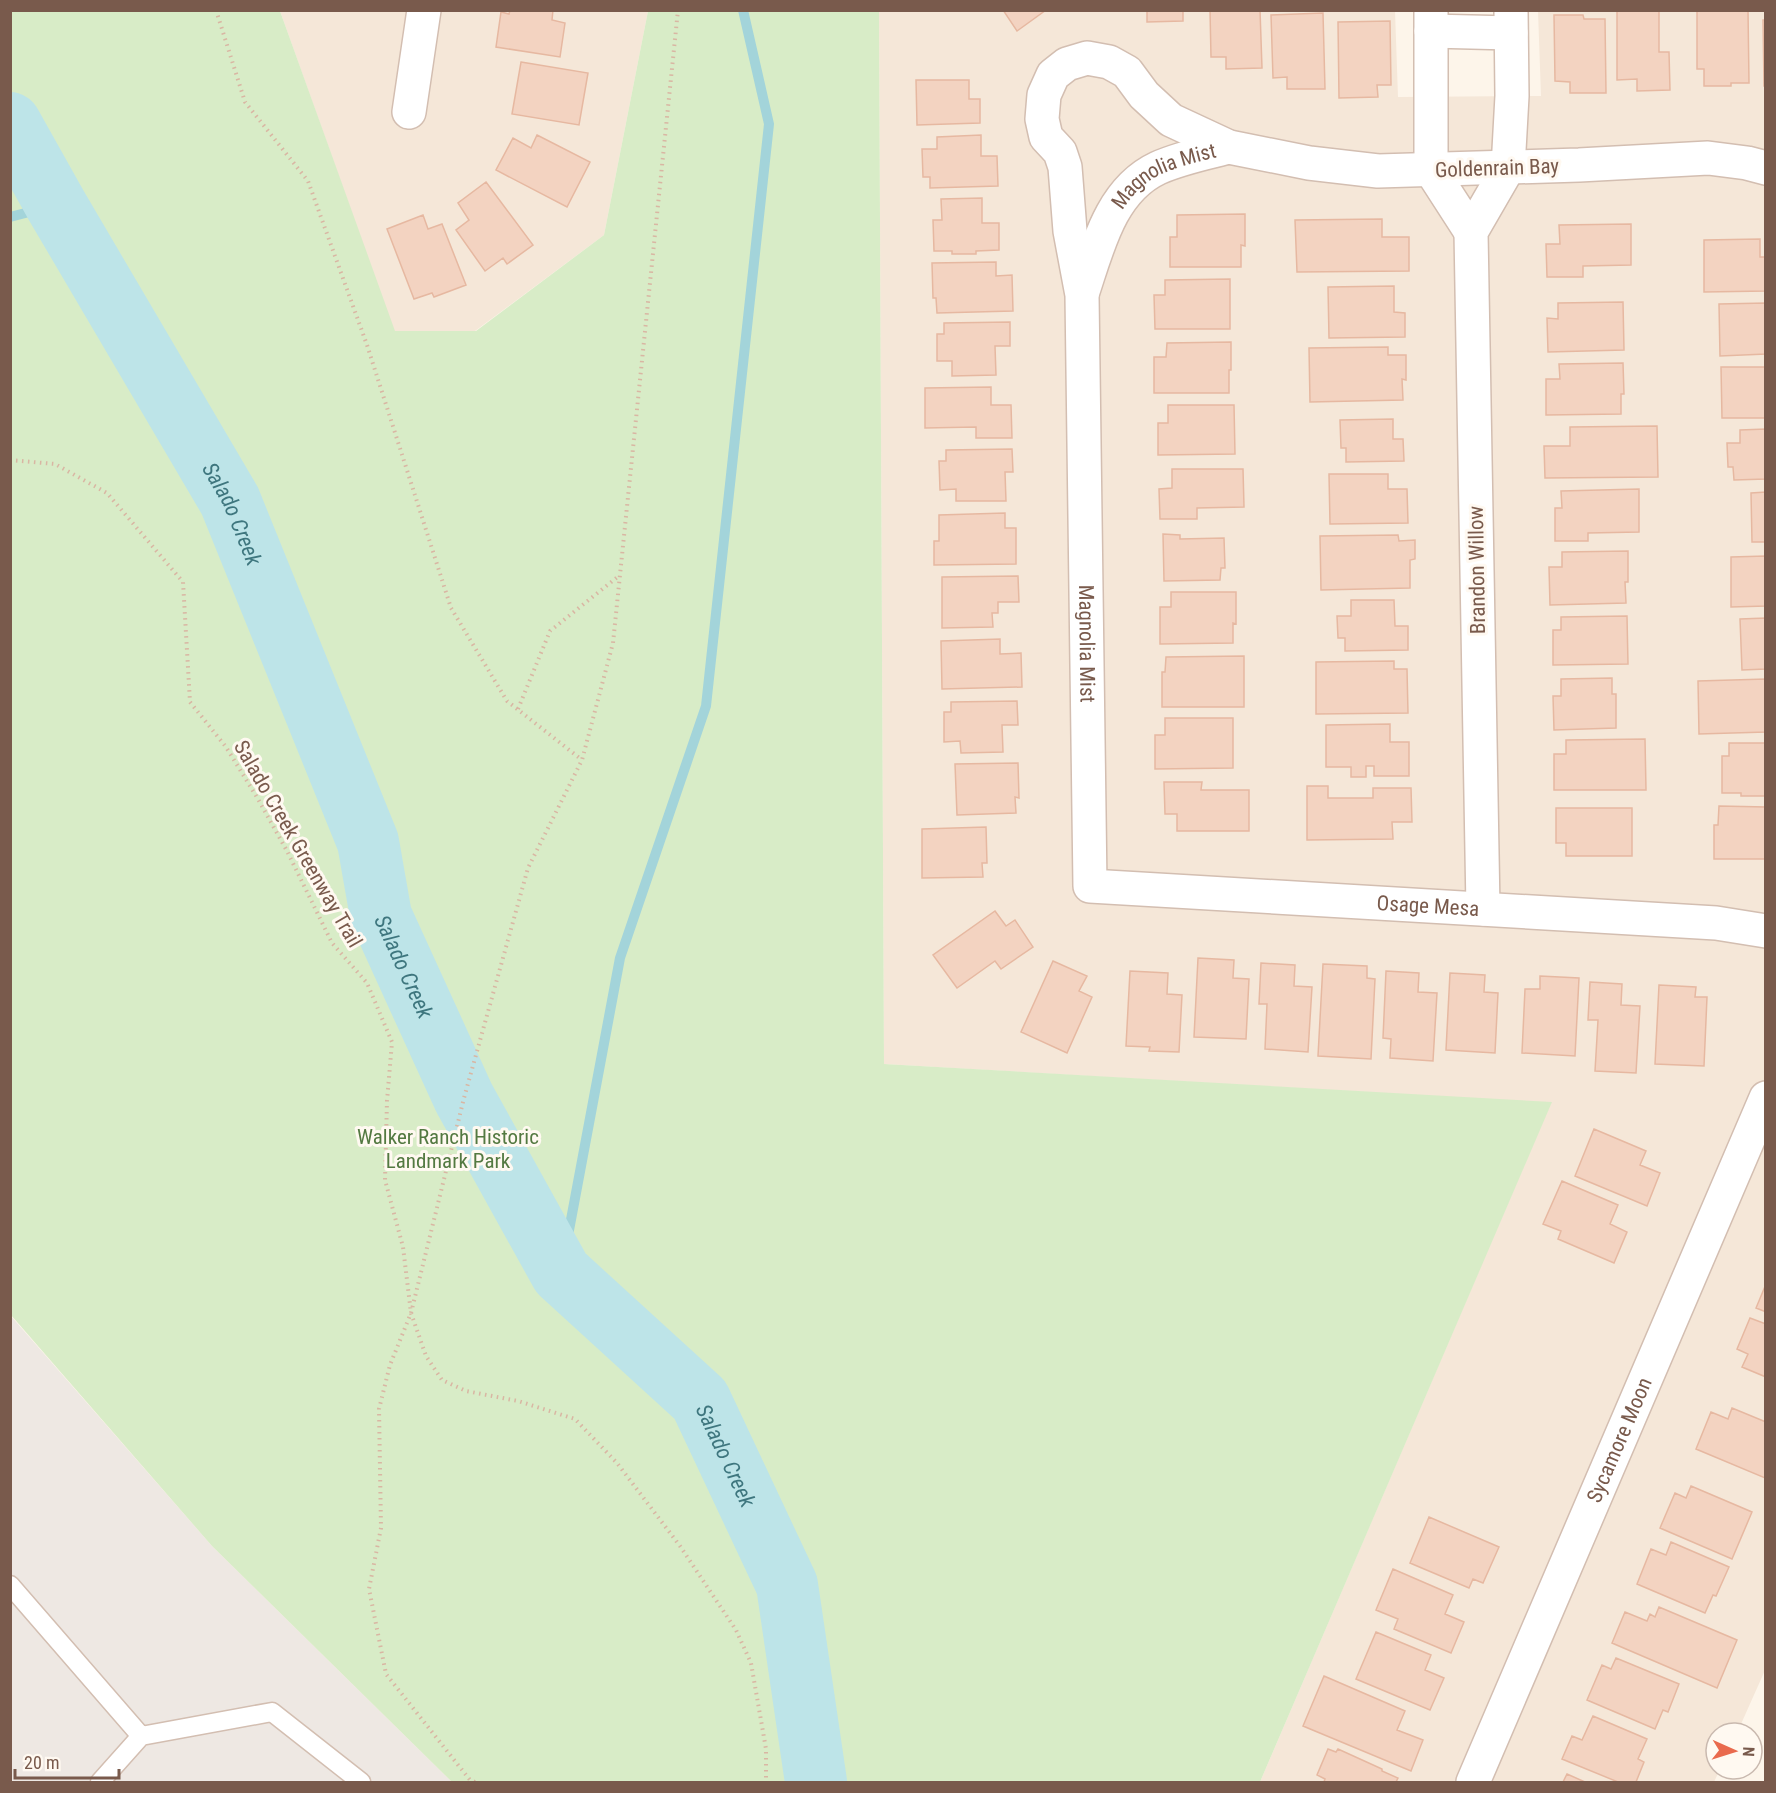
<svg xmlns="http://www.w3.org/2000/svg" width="1776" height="1793" font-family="'Roboto Condensed',sans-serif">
<rect width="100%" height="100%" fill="#fdf5ea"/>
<path fill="#f5e7d8" d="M280,11H648L604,235L475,331H394Z
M879,11H1395L1398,97L1541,96L1538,11H1765L1766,1668L1737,1733H1716V1769H1720L1714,1782H1260L1551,1103L884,1064Z"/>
<path fill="#eee8e3" d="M10,1315L212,1546L452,1782H11Z"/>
<path fill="#d8ecc7" d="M10,11H280L395,331H476L604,235L648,11H879L884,1064L1552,1102L1260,1782H452L212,1546L11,1315Z"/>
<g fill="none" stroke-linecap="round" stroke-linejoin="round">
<path stroke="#a3d4da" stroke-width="10" d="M10,217L56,205
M561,1273L620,958L706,706L769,124L743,10"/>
<path stroke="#bde4e8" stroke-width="62" id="s1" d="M10,123L56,205L230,501L368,842L381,916L464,1098L561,1273L700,1400L787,1585L816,1782"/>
</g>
<path fill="#f3d3c1" stroke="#e6b8a1" stroke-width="1.5" d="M510,10H553L552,20L565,23L560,57L496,47L501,12L509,14Z
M1003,10H1046L1017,31Z
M1147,10H1183V21L1147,22Z
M1210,10H1260L1262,68L1226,69V57H1211Z
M1617,10H1659V52H1669L1670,90L1637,91V79L1617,80Z
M1697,10H1748L1749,83H1731V86H1704V69H1697Z
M1323,13L1325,89H1287V77L1273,78L1271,15Z
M1554,15H1583L1584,19H1605L1606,93H1570V82L1555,81Z
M1763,20H1766V86H1764Z
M1390,21L1391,85H1377L1378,97L1339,98L1338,22Z
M521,62L588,73L579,125L512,114Z
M916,80H969V99H980V123L917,125Z
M537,135L590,162L567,207L496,170L513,138L531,148Z
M981,135V156H997L998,186L930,188V177H923L922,149H937V137Z
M486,182L533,245L507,264L503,258L485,271L456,230L469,220L458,203Z
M982,198V223H999V250L976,251V254H952V251H934L933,220H942L941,199Z
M1245,214V246L1241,245V267H1170V237H1177V215Z
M423,215L428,229L442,224L466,285L434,297L432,293L414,299L387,229Z
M1382,219V237H1409V271L1297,272L1295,220Z
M1631,224V265L1583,266V277H1547L1546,244H1560L1559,225Z
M1760,239V257H1766V291L1704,292V240Z
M996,262V276L1012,275L1013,311L937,313L936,298H933L932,263Z
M1230,279V329H1155L1154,295H1165V280Z
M1394,286V312L1405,313V337L1329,338L1328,287Z
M1623,302L1624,350L1548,352L1547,318L1558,319V303Z
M1766,303V354L1720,356L1719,304Z
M1010,322V346H995L996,375L952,376V361H937V334H944V323Z
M1231,342V370H1229V393H1154V357H1166L1167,343Z
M1388,347V355H1406V380L1402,379L1403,400L1310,402L1309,348Z
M1623,363L1624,394H1621V414L1546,415V379H1560L1559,364Z
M1721,367H1766V418H1722Z
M991,387V405H1011L1012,438H976V427L925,428V388Z
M1168,405H1234L1235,454L1158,455V423H1168Z
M1393,419V439H1403L1404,461L1346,462V448H1341L1340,420Z
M1657,426L1658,477L1545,478L1544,446H1570V427Z
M1766,429V479L1734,480L1733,467H1728L1727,443H1740V430Z
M1012,449L1013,472H1005L1006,501H956V489L940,490L939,461H946V450Z
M1172,469H1243L1244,507L1197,508V519H1160L1159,489L1172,488Z
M1329,474H1388V489H1407L1408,523L1330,524Z
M1639,489V532L1588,533V541H1555V508H1562L1561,491Z
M1766,492V542H1752L1751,493Z
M1005,513V528H1016V564L934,565V541H939V515Z
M1163,534L1180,535V539L1224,538L1225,568H1221L1220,580L1164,581Z
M1398,535L1399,541L1415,540V559L1410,560V588L1321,590L1320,536Z
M1628,551V582H1625L1626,603L1550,605L1549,567H1562V552Z
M1766,556V606L1731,607V557Z
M1018,576L1019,602H998V613H992L993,627L942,628V577Z
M1171,592H1236V624L1233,623V643L1160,644V607H1171Z
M1351,600H1394L1395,626H1408V650L1345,651V638H1338L1337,616H1351Z
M1627,616L1628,664L1553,665V630H1561V617Z
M1766,618V669L1742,670L1740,619Z
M1000,639V654L1021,653L1022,687L942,689L941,641Z
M1244,656V707H1162V672H1165L1166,657Z
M1394,661V669H1407L1408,713L1316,714V662Z
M1612,678V694H1616V728L1554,730L1553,696H1561V679Z
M1766,679V732L1699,734L1698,681Z
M1017,701L1018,725H1002L1003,752L961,753L960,741L944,742V712H951V702Z
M1165,718H1233V768L1155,769V735H1165Z
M1390,724V742H1409V776H1374V766H1366V777H1351V767H1326V725Z
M1645,739L1646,790H1554V754H1566V740Z
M1729,743H1766V796H1741V793H1722V756H1729Z
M1018,763L1019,798L1015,797L1016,813L957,815L955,764Z
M1164,782H1202L1201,790H1249V831H1177V814H1165Z
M1307,786H1328V798H1373V788H1411L1412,822H1392L1393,839L1307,840Z
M1719,806L1766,807V859H1714V825H1718Z
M1556,808H1632V856H1566V843H1556Z
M986,827L987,863H982L983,877L922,878V829Z
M995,911L1006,926L1015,920L1033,947L1001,969L995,961L957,988L933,955Z
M1198,958L1234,960L1233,978L1249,979L1246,1039L1194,1037Z
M1053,961L1087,976L1079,991L1092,997L1067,1053L1021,1032Z
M1261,963L1295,965L1294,986L1312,987L1308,1052L1265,1049L1267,1004H1259Z
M1323,964L1367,966V978L1375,979L1371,1059L1318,1056Z
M1130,971L1168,973L1167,994L1182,995L1179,1052L1149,1051L1150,1047L1126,1046Z
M1386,971L1419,973L1418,992L1437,993L1433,1061L1390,1058L1391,1039L1383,1038Z
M1450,973L1485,975L1484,992L1498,993L1495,1053L1446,1050Z
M1540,976L1579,978L1575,1056L1522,1053L1525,989H1540Z
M1590,982L1622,984L1621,1005L1640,1006L1636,1073L1595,1071L1598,1020H1588Z
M1659,985L1696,987L1695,997H1707L1704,1066L1655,1064Z
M1594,1129L1646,1151L1640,1165L1660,1173L1647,1206L1575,1176Z
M1562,1181L1618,1205L1610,1224L1627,1232L1614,1263L1558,1239L1561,1231L1543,1224Z
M1766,1284V1312L1756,1308Z
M1750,1318L1766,1324V1377L1742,1367L1748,1354L1737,1349Z
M1732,1408L1766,1422L1765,1478L1696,1449L1711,1412L1728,1419Z
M1691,1486L1752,1512L1732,1559L1660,1528L1675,1493L1686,1498Z
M1429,1517L1499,1547L1483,1583L1473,1579L1469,1588L1410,1563Z
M1671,1542L1729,1567L1716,1596L1713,1595L1705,1613L1637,1584L1651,1549L1666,1555Z
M1393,1569L1453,1595L1445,1614L1464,1622L1451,1653L1394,1629L1398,1619L1376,1610Z
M1659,1607L1737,1640L1717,1688L1612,1643L1625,1612L1647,1621L1650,1614L1655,1617Z
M1376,1632L1431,1655L1425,1670L1444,1678L1430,1710L1356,1679Z
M1616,1658L1679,1684L1668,1712L1663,1710L1655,1729L1587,1700L1602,1665L1611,1669Z
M1324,1676L1405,1711L1397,1730L1423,1740L1411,1771L1303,1726Z
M1593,1716L1647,1739L1638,1759L1644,1762L1636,1782H1618L1562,1759L1572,1736L1582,1740Z
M1328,1749L1336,1752L1338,1749L1382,1769V1771L1398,1778L1396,1782H1324L1325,1779L1317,1775Z
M1567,1774L1585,1782H1563Z"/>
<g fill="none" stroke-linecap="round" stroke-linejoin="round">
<g stroke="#d3beb1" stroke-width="21">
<path id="lane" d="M10,1585L141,1736L100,1782
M141,1736L272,1712L361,1782"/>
</g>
<g stroke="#d3beb1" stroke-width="36">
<g id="street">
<path d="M1431,10V170L1471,232"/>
<path d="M1431,31L1511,33"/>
<path d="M409,112L424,10"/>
<path id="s2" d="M1766,168L1747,163L1708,158L1579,165L1378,171L1309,163L1229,147L1171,120L1144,95L1127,72L1109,62L1087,58L1067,64L1053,75L1044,95L1042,119L1046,137L1060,152L1065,167L1070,231L1082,295L1090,886L1716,923L1766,931"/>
<path id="s3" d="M1083,291C1098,246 1111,190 1158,168C1180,158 1205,153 1229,147"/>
<path d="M1483,909L1471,232L1508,168L1512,96L1511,10"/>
<path id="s4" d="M1473,1782L1766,1098"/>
</g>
</g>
<path stroke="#d9b6a3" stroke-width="4" stroke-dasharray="1.5 4.5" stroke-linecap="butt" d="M216,10L245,102L308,181L367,345L451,608L507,701L582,760
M10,460L55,464L107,493L183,582L190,702L226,747L258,799L287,851L332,943L367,983L392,1042L387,1101L385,1180L403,1247L411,1313L426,1356L442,1380L466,1391L518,1401L575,1419L617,1463L680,1546L736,1630L751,1663L766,1749V1782
M518,709L550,631L620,575
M475,1782L470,1780L386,1674L369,1589L381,1528L379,1409L390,1365L411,1313L464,1098L528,868L582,760L613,643L678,10"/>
<use href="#lane" stroke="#fff" stroke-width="18"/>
<use href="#street" stroke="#fff" stroke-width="33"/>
</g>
<g text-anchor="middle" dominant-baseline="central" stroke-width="6" stroke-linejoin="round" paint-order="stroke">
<g font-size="21" fill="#795a4c" stroke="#fff9f1">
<text transform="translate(1497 168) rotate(-2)">Goldenrain Bay</text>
<text stroke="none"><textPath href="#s3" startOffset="150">Magnolia Mist</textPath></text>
<text transform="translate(1477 570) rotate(-91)">Brandon Willow</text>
<text stroke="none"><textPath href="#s2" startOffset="1330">Magnolia Mist</textPath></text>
<text transform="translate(298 844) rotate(60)">Salado Creek Greenway Trail</text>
<text stroke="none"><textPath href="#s2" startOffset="1911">Osage Mesa</textPath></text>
<text stroke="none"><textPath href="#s4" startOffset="372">Sycamore Moon</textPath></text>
</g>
<g font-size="21" fill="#537941" stroke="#fff9f1">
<text x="448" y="1137">Walker Ranch Historic<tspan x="448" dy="24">Landmark Park</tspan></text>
</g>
<g font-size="22" font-style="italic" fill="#3e767e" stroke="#fff9f1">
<text stroke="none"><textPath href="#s1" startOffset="450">Salado Creek</textPath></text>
<text stroke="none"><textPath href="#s1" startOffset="936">Salado Creek</textPath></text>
<text stroke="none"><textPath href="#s1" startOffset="1530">Salado Creek</textPath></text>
</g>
</g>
<rect width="1776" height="1793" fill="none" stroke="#795a4c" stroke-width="24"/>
<g transform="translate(1734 1751) rotate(93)"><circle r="28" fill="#fff9f1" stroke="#c9b9af" stroke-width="1.5"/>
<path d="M0-4.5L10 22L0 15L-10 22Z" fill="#e96a4d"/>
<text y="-9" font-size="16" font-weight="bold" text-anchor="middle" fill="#795a4c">N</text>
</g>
<path d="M15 1769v9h104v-9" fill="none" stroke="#795a4c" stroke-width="3"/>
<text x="24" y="1769" font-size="18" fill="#795a4c" stroke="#fff9f1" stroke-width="4.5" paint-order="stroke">20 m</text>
</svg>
